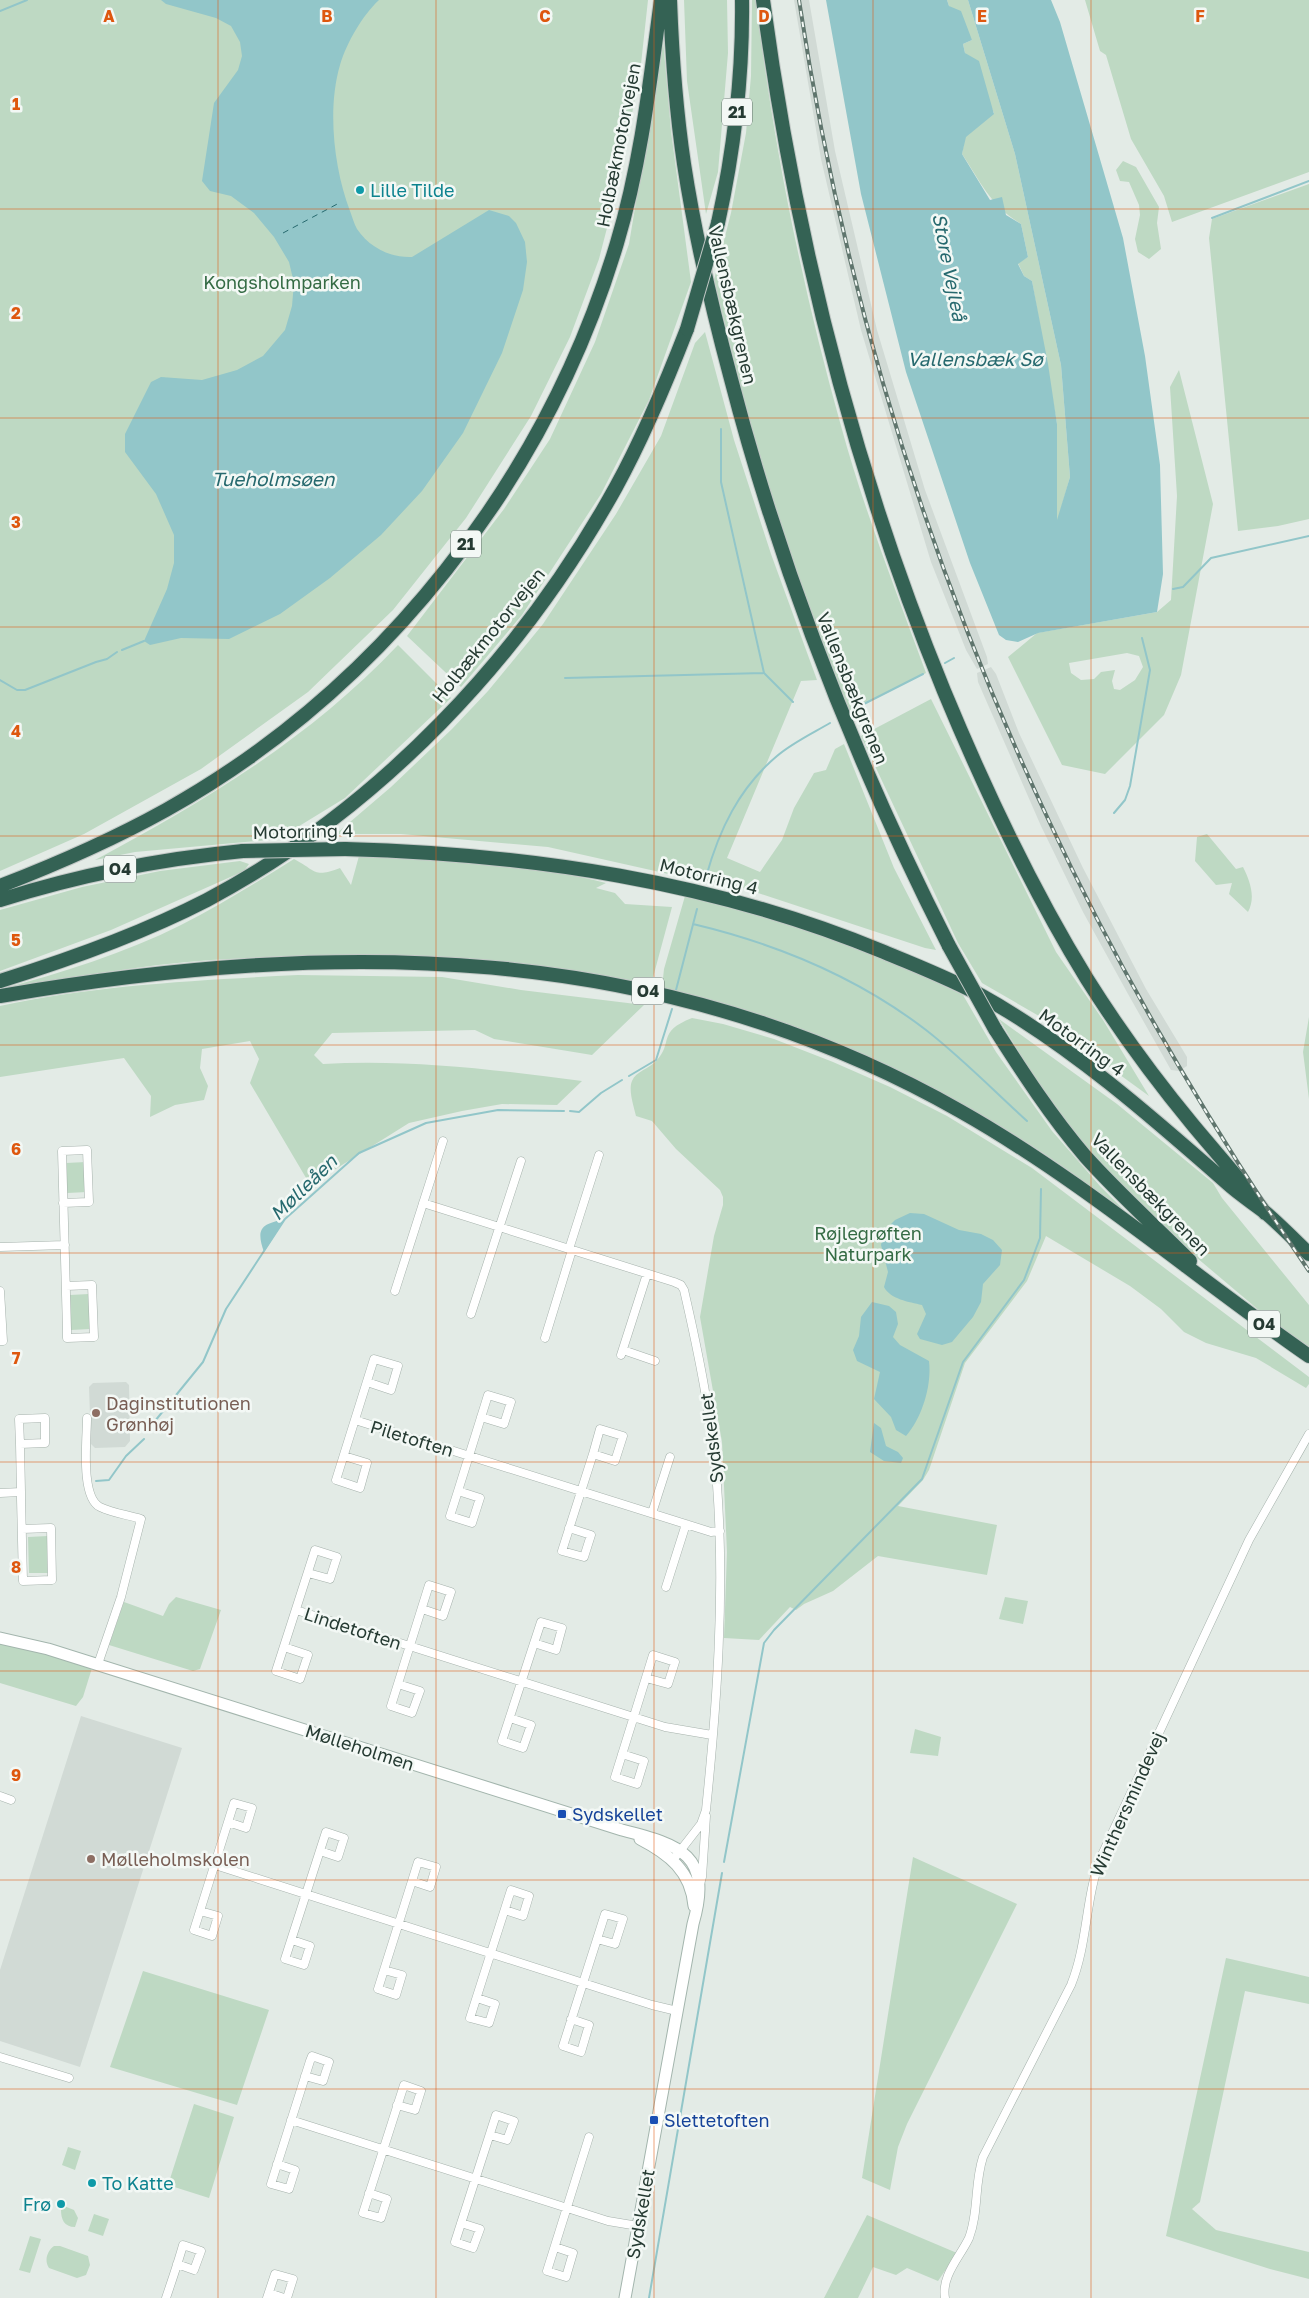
<svg xmlns="http://www.w3.org/2000/svg" width="1309" height="2298" font-family="'Golos Text',sans-serif">
<rect width="100%" height="100%" fill="#e3ebe6"/>
<path fill="#d1dad5" d="M794,0H809L835,151L877,330L925,490L987,657L988,664L977,669L966,650L931,562L861,330L821,159Z
M991,667L996,674L1019,733L1083,868L1146,989L1187,1057V1066L1179,1071L1171,1070L1128,994L1083,912L1041,826L978,682L977,673Z
M126,1382L129,1385L130,1441L125,1447L95,1448L91,1444L89,1387L93,1383Z
M81,1716L182,1748L80,2067L0,2041V1970Z"/>
<path fill="#bed9c3" fill-rule="evenodd" d="M0,0H648L641,64L622,170L599,259L570,337L531,416L466,518L393,610L308,692L201,769L84,834L0,871Z
M684,0H727L728,53L718,172L706,214L687,81Z
M752,0H756C773,144 802,287 841,426C864,510 896,591 926,673L849,712L781,533L747,413L714,280L731,213L746,133L751,76Z
M947,0H968L1015,154L1061,365L1070,477L1057,523V424L1032,281L1024,276L1018,263L1028,257L1021,224C990,205 982,184 962,154L965,137L994,113L965,53L963,44L972,40L949,6Z
M1085,0H1309V172L1172,222L1164,196L1131,139L1106,55L1100,51Z
M663,39L671,131L691,282L649,400L601,494L522,615L461,687L407,636L504,509L550,439L595,342L629,244Z
M1123,161L1136,167L1159,207L1157,223L1161,249L1149,259L1138,252L1135,239L1140,215L1139,205L1129,182L1120,181L1116,170Z
M1309,184V519L1278,526L1238,531L1209,238L1212,219Z
M705,332L734,440L771,554L817,680L801,681L727,858L760,872L782,840L794,808L814,773L826,770L835,749L844,744L894,868L936,950L925,948L740,887L673,875L548,847L401,834H336L391,787L452,729L488,691L543,624L616,514L661,436L695,343Z
M1179,370L1213,504L1181,675L1164,715L1105,774L1062,765L1008,657L1037,633L1157,612L1171,600L1177,496L1170,387ZM1127,653L1139,656L1143,667L1135,680L1120,690L1114,689L1112,681L1115,670L1101,672L1094,679L1081,680L1071,673L1069,663Z
M398,645L451,698L345,798L278,839L135,852L95,860C207,800 310,738 398,645Z
M931,699L1056,952L1103,1020L1149,1096L1039,1016L982,983L958,943L861,736Z
M1207,834L1236,869L1243,867C1250,881 1256,897 1248,912L1229,894L1232,883L1216,885L1195,861L1197,837Z
M359,856C443,859 525,862 606,883L596,888L615,893L625,904L672,907L651,985C506,953 359,950 211,960C140,965 71,978 1,989C62,973 125,953 181,925C220,905 257,882 294,859C317,871 313,878 340,868L351,885Z
M240,861L249,864L244,871L111,930L0,971V910L82,887L160,871Z
M685,896L744,910L881,956L963,995L996,1052L1052,1131L1100,1186L1125,1211L1124,1212C989,1104 830,1029 662,988L664,969Z
M298,975L442,977L521,990L644,1005L592,1055L494,1039L475,1030L332,1033L314,1055L323,1064C410,1059 497,1070 582,1081L557,1105L502,1104L462,1111L409,1123L334,1170L312,1188L250,1083L259,1059L250,1041L202,1049L200,1068L208,1086L204,1100L175,1105L150,1117L151,1096L124,1058L0,1077V1006C97,985 199,980 298,975Z
M1309,1017V1099L1303,1052Z
M692,1018L723,1024L774,1039L833,1062L890,1087L947,1116L1032,1168L1309,1377V1384L1306,1388L1256,1358L1206,1343L1184,1332L1161,1309L1130,1286L1046,1236L1027,1281L965,1363L929,1470L923,1480L898,1506L997,1525L987,1575L878,1556L833,1591L804,1604L796,1610L790,1607L759,1640L724,1638L727,1552L722,1442L700,1317L714,1236L723,1205V1197L720,1190L676,1149L652,1121L636,1116C634,1107 628,1090 632,1081C636,1071 649,1069 656,1061C674,1043 656,1032 692,1018Z
M999,1019L1117,1104L1213,1183L1222,1198L1309,1305V1347L1274,1323L1145,1214L1056,1114Z
M86,1162L87,1192L67,1193L66,1163Z
M89,1294L90,1329L71,1330L70,1295Z
M48,1536L49,1573H29L28,1537Z
M176,1597L221,1610L200,1669L193,1671L109,1645L124,1602L163,1616L169,1604Z
M1005,1597L1028,1601L1023,1624L999,1619Z
M0,1642L50,1653L92,1668L83,1697L76,1706L0,1683Z
M915,1729L941,1737L938,1756L910,1753Z
M913,1857L1017,1904L907,2124L898,2147L890,2190L862,2178Z
M1226,1958L1309,1977V2004L1245,1991L1200,2202L1192,2209L1216,2230L1309,2252V2279L1270,2269L1166,2236Z
M143,1971L269,2010L237,2105L110,2067Z
M194,2104L234,2117L209,2198L168,2185Z
M68,2147L81,2151L75,2170L62,2165Z
M64,2206L74,2210L78,2218L75,2227C64,2227 61,2219 61,2210Z
M94,2214L109,2219L103,2236L88,2231Z
M867,2215L957,2253L938,2281L907,2268L896,2275L873,2267L858,2298H824Z
M30,2236L41,2239L30,2273L19,2270Z
M54,2246H60L88,2256L90,2265L86,2275L77,2278L49,2268C44,2261 47,2251 54,2246Z"/>
<path fill="#92c6c9" d="M161,0H379C362,16 347,42 340,65C327,109 334,169 350,211C352,216 354,224 357,229C369,247 390,258 412,257L489,210L509,216L516,223L525,242L527,262L523,290L502,353L463,433L422,491L381,535L330,578L280,614L229,639L181,638L150,645L144,641L167,589L174,563V535L156,494L125,452V434L151,382L161,377L202,380L237,370L263,356L285,330L292,306L294,283L289,262L274,237L254,213L231,196L210,191L202,181L214,103L238,70L242,56L240,42L231,26L216,18L166,4Z
M826,0H947L949,6L961,11L972,40L963,44L965,53L979,61L994,114L966,137L962,154L990,200L1002,197L1006,215L1021,224L1028,257L1018,264L1024,276L1032,281L1048,364L1057,424V520L1070,477L1061,365L1015,154L968,0H1051L1060,22L1123,238L1145,356L1160,465L1163,574L1157,612L1038,633L1018,642L1006,640L999,635L970,563L906,372L861,194Z
M910,1213L924,1214L959,1230L981,1234L993,1240L1002,1250L1000,1265L983,1284L981,1302L973,1317L952,1342L942,1345L920,1339L917,1334L926,1314L922,1305C909,1302 890,1299 884,1287L888,1272L881,1245L884,1231L895,1220Z
M285,1219L264,1252C255,1227 263,1224 285,1219Z
M872,1302L889,1306L896,1312L898,1324L893,1337L900,1345L929,1361C932,1385 922,1418 906,1436L896,1430L891,1417L874,1399L880,1372L857,1361L853,1350L859,1336L861,1317Z
M874,1423L881,1428L886,1446L898,1452L903,1458L901,1463L884,1461L870,1452Z"/>
<g fill="none" stroke-linecap="round" stroke-linejoin="round">
<path stroke="#92c6c9" stroke-width="2" d="M0,11L27,0
M1212,218L1309,181
M721,429V482L764,673
M1173,589L1183,587L1211,558L1309,536
M122,650L144,641
M945,663L954,658
M565,678L764,673L793,702
M0,680L17,690H25L96,662L107,659L117,652
M854,709L923,674
M1114,813L1125,800L1130,786L1150,670L1142,638
M706,877C719,830 739,788 777,756C792,743 813,733 830,723
M693,924C777,944 857,977 926,1030C962,1058 994,1091 1027,1121
M676,990L697,909
M629,1076L656,1060L672,1009
M570,1111L579,1112L601,1093L622,1080
M155,1421L203,1362L226,1309L285,1219L359,1153L426,1123L498,1110L564,1111
M96,1481L109,1480L126,1456L144,1439
M724,1862L764,1643L774,1630L922,1479L963,1362L1024,1280L1040,1238L1041,1189
M649,2298L722,1873"/>
<path stroke="#26696e" stroke-width="1" stroke-dasharray="6 5" stroke-linecap="butt" d="M283,233L341,202"/>
<g stroke="#a6b2ac" stroke-width="9">
<path id="street" d="M63,1203L89,1202L87,1150L62,1151L67,1330V1338L94,1337L92,1285L66,1286
M423,1203L674,1282L681,1285L684,1290C699,1355 712,1419 717,1485C725,1593 717,1703 706,1810L701,1824L673,1860
M0,1247L65,1245
M569,1249L599,1155
M0,1291L3,1341H0
M395,1291L443,1141
M471,1314L521,1161
M545,1338L572,1250
M623,1350L655,1361
M621,1355L647,1274
M87,1418C87,1438 80,1497 100,1507C112,1513 128,1515 141,1519L121,1597L98,1664
M355,1420L711,1532L720,1531
M20,1444L19,1419L45,1418V1443L20,1444L21,1492V1499L23,1581L52,1580L51,1528L22,1529
M344,1456L367,1463L360,1488L336,1480L374,1359L398,1366L391,1390L367,1382
M458,1491L450,1516L472,1523L480,1498L458,1491L488,1395L511,1402L504,1424L481,1417
M0,1493L21,1492
M652,1513L670,1457
M569,1528L591,1535L584,1557L562,1551L593,1454L615,1461L623,1436L600,1429L593,1454
M666,1587L686,1524
M296,1610L665,1727L712,1735
M284,1647L308,1655L300,1679L276,1671L315,1550L337,1557L330,1579L308,1573
M398,1684L420,1691L412,1713L391,1706L429,1585L451,1592L443,1616L422,1609
M510,1718L531,1725L523,1748L502,1741L541,1622L562,1628L556,1650L534,1643
M622,1754L644,1761L637,1784L615,1777L653,1655L675,1662L668,1684L646,1678
M0,1796L11,1800
M215,1865L652,2005L677,2011
M700,1884L702,1877L706,1816
M200,1911L218,1916L212,1936L194,1930L234,1803L252,1808L246,1828L228,1822
M292,1940L310,1946L304,1965L285,1959L326,1832L344,1838L338,1857L320,1851
M384,1970L402,1975L396,1995L378,1989L418,1862L436,1867L430,1887L412,1881
M477,1998L495,2004L489,2023L470,2018L511,1890L529,1896L523,1916L505,1910
M571,2019L589,2025L581,2052L563,2046L605,1914L623,1919L615,1944L597,1939
M0,2057L69,2078
M291,2120L608,2221L638,2226
M277,2164L295,2170L289,2189L271,2184L310,2061L312,2056L329,2062L323,2081L305,2076
M369,2193L387,2199L381,2218L363,2213L404,2085L421,2091L415,2110L397,2105
M461,2223L480,2229L473,2248L455,2242L496,2115L514,2121L507,2140L490,2135
M555,2247L573,2253L566,2277L547,2271L589,2137
M269,2293L284,2298
M166,2298C172,2280 178,2263 183,2245L201,2251L194,2270L177,2264
M267,2298L275,2274L293,2279L287,2298
M945,2298C941,2276 960,2257 969,2238C979,2212 974,2184 983,2157L1071,1985C1088,1943 1085,1898 1101,1857L1249,1540L1309,1434"/>
</g>
<g stroke="#a3b5ad" stroke-width="13">
<path id="secondary" d="M0,1638L48,1649L622,1830C681,1845 713,1855 693,1924L625,2298
M640,1839C669,1854 691,1871 694,1906"/>
</g>
<g stroke="#c2c8c6" stroke-width="16">
<path id="highway" d="M670,0C672,55 676,110 684,164C695,236 712,308 731,379C782,576 857,765 949,946
M763,0C795,238 853,469 944,691C985,790 1031,888 1087,979C1119,1030 1155,1079 1193,1125C1217,1154 1243,1182 1265,1213
M718,223C734,150 743,75 742,0
M345,849C529,854 713,881 884,952C917,966 951,979 982,996C1070,1045 1152,1117 1227,1183C1239,1194 1253,1203 1266,1213C1281,1226 1295,1240 1309,1254
M0,886C57,864 112,840 166,810C382,689 546,480 617,243C641,163 650,82 661,0
M0,900C79,875 160,859 243,851
M0,981C71,959 141,934 207,900C380,808 522,657 616,487C644,436 666,383 687,329
M0,996C334,939 657,939 960,1111C1084,1181 1192,1275 1309,1356
M995,1029C1023,1073 1051,1116 1085,1156C1118,1193 1155,1226 1190,1261"/>
</g>
<use href="#street" stroke="#fff" stroke-width="8"/>
<use href="#secondary" stroke="#fff" stroke-width="11"/>
<use href="#highway" stroke="#346254" stroke-width="14"/>
<g stroke="#5f756d" stroke-width="4">
<path id="rail" d="M799,0C842,284 926,561 1049,821C1122,978 1212,1128 1309,1271"/>
</g>
<use href="#rail" stroke="#f3f8f5" stroke-width="2" stroke-dasharray="5.5" stroke-linecap="butt"/>
<g stroke="#c2c8c6" stroke-width="16" stroke-linecap="butt">
<path id="highway-bridge" d="M687,329L718,223
M243,851L345,849
M949,946L995,1029"/>
</g>
<use href="#highway-bridge" stroke="#346254" stroke-width="14"/>
</g>
<path fill="none" stroke="#de570e" stroke-width="1" stroke-opacity="0.55" d="M218,0V2298M436,0V2298M654,0V2298M873,0V2298M1091,0V2298M0,209H1309M0,418H1309M0,627H1309M0,836H1309M0,1045H1309M0,1253H1309M0,1462H1309M0,1671H1309M0,1880H1309M0,2089H1309"/>
<g fill="#0f9aa8" stroke="#f3f8f5" stroke-width="2">
<circle cx="360" cy="190" r="5"/>
<circle cx="92" cy="2183" r="5"/>
<circle cx="61" cy="2204" r="5"/>
</g>
<g fill="#8d6e63" stroke="#f3f8f5" stroke-width="2">
<circle cx="96" cy="1413" r="5"/>
<circle cx="91" cy="1859" r="5"/>
</g>
<g fill="#1a4fb4" stroke="#f3f8f5" stroke-width="2">
<rect x="557" y="1809" width="10" height="10" rx="2.5"/>
<rect x="649" y="2115" width="10" height="10" rx="2.5"/>
</g>
<g text-anchor="middle" dominant-baseline="central" stroke-width="5" stroke-linejoin="round" paint-order="stroke">
<g fill="#f3f8f5" stroke="#63736c" stroke-width="1">
<rect x="722" y="98.5" width="30" height="27" rx="4"/>
<rect x="451" y="530.5" width="30" height="27" rx="4"/>
<rect x="104" y="855.5" width="32" height="27" rx="4"/>
<rect x="632" y="977.5" width="32" height="27" rx="4"/>
<rect x="1248" y="1310.5" width="32" height="27" rx="4"/>
</g>
<g font-size="16" font-weight="bold" fill="#253a32">
<text x="737" y="112">21</text>
<text x="466" y="544">21</text>
<text x="120" y="869">O4</text>
<text x="648" y="991">O4</text>
<text x="1264" y="1324">O4</text>
</g>
<g font-size="18" fill="#253a32" stroke="#f3f8f5">
<text transform="translate(618 145) rotate(-79)">Holbækmotorvejen</text>
<text transform="translate(733 305) rotate(77)">Vallensbækgrenen</text>
<text transform="translate(488 635) rotate(-51)">Holbækmotorvejen</text>
<text transform="translate(853 688) rotate(68)">Vallensbækgrenen</text>
<text transform="translate(303 831) rotate(-1)">Motorring 4</text>
<text transform="translate(709 876) rotate(14)">Motorring 4</text>
<text transform="translate(1082 1042) rotate(36)">Motorring 4</text>
<text transform="translate(1151 1194) rotate(46)">Vallensbækgrenen</text>
<text transform="translate(412 1438) rotate(17)">Piletoften</text>
<text transform="translate(711 1438) rotate(-97)">Sydskellet</text>
<text transform="translate(353 1628) rotate(18)">Lindetoften</text>
<text transform="translate(360 1747) rotate(18)">Mølleholmen</text>
<text transform="translate(1127 1804) rotate(-66)">Winthersmindevej</text>
<text transform="translate(640 2214) rotate(-80)">Sydskellet</text>
</g>
<g font-size="18" fill="#0d838f" stroke="#f3f8f5" text-anchor="start">
<text x="370" y="190">Lille Tilde</text>
<text x="102" y="2183">To Katte</text>
<text x="51" y="2204" text-anchor="end">Frø</text>
</g>
<g font-size="18" fill="#346b44" stroke="#f3f8f5">
<text x="282" y="282">Kongsholmparken</text>
<text x="868" y="1233">Røjlegrøften<tspan x="868" dy="21">Naturpark</tspan></text>
</g>
<g font-size="18" fill="#785e54" stroke="#f3f8f5" text-anchor="start">
<text x="106" y="1403">Daginstitutionen<tspan x="106" dy="21">Grønhøj</tspan></text>
<text x="101" y="1859">Mølleholmskolen</text>
</g>
<g font-size="18" fill="#164399" stroke="#f3f8f5" text-anchor="start">
<text x="572" y="1814">Sydskellet</text>
<text x="664" y="2120">Slettetoften</text>
</g>
<g font-size="19" font-style="italic" fill="#26696e" stroke="#f3f8f5">
<text transform="translate(950 267) rotate(79)">Store Vejleå</text>
<text x="975" y="358">Vallensbæk Sø</text>
<text x="273" y="478">Tueholmsøen</text>
<text transform="translate(303 1187) rotate(-44)">Mølleåen</text>
</g>
</g>
<g font-size="16" text-anchor="middle" font-weight="bold" fill="#de570e" stroke="#f3f8f5" stroke-width="5" stroke-linejoin="round" paint-order="stroke">
<text x="109" y="22">A</text>
<text x="327" y="22">B</text>
<text x="545" y="22">C</text>
<text x="764" y="22">D</text>
<text x="982" y="22">E</text>
<text x="1200" y="22">F</text>
<text x="16" y="110">1</text>
<text x="16" y="319">2</text>
<text x="16" y="528">3</text>
<text x="16" y="737">4</text>
<text x="16" y="946">5</text>
<text x="16" y="1155">6</text>
<text x="16" y="1364">7</text>
<text x="16" y="1573">8</text>
<text x="16" y="1781">9</text>
</g>
</svg>
